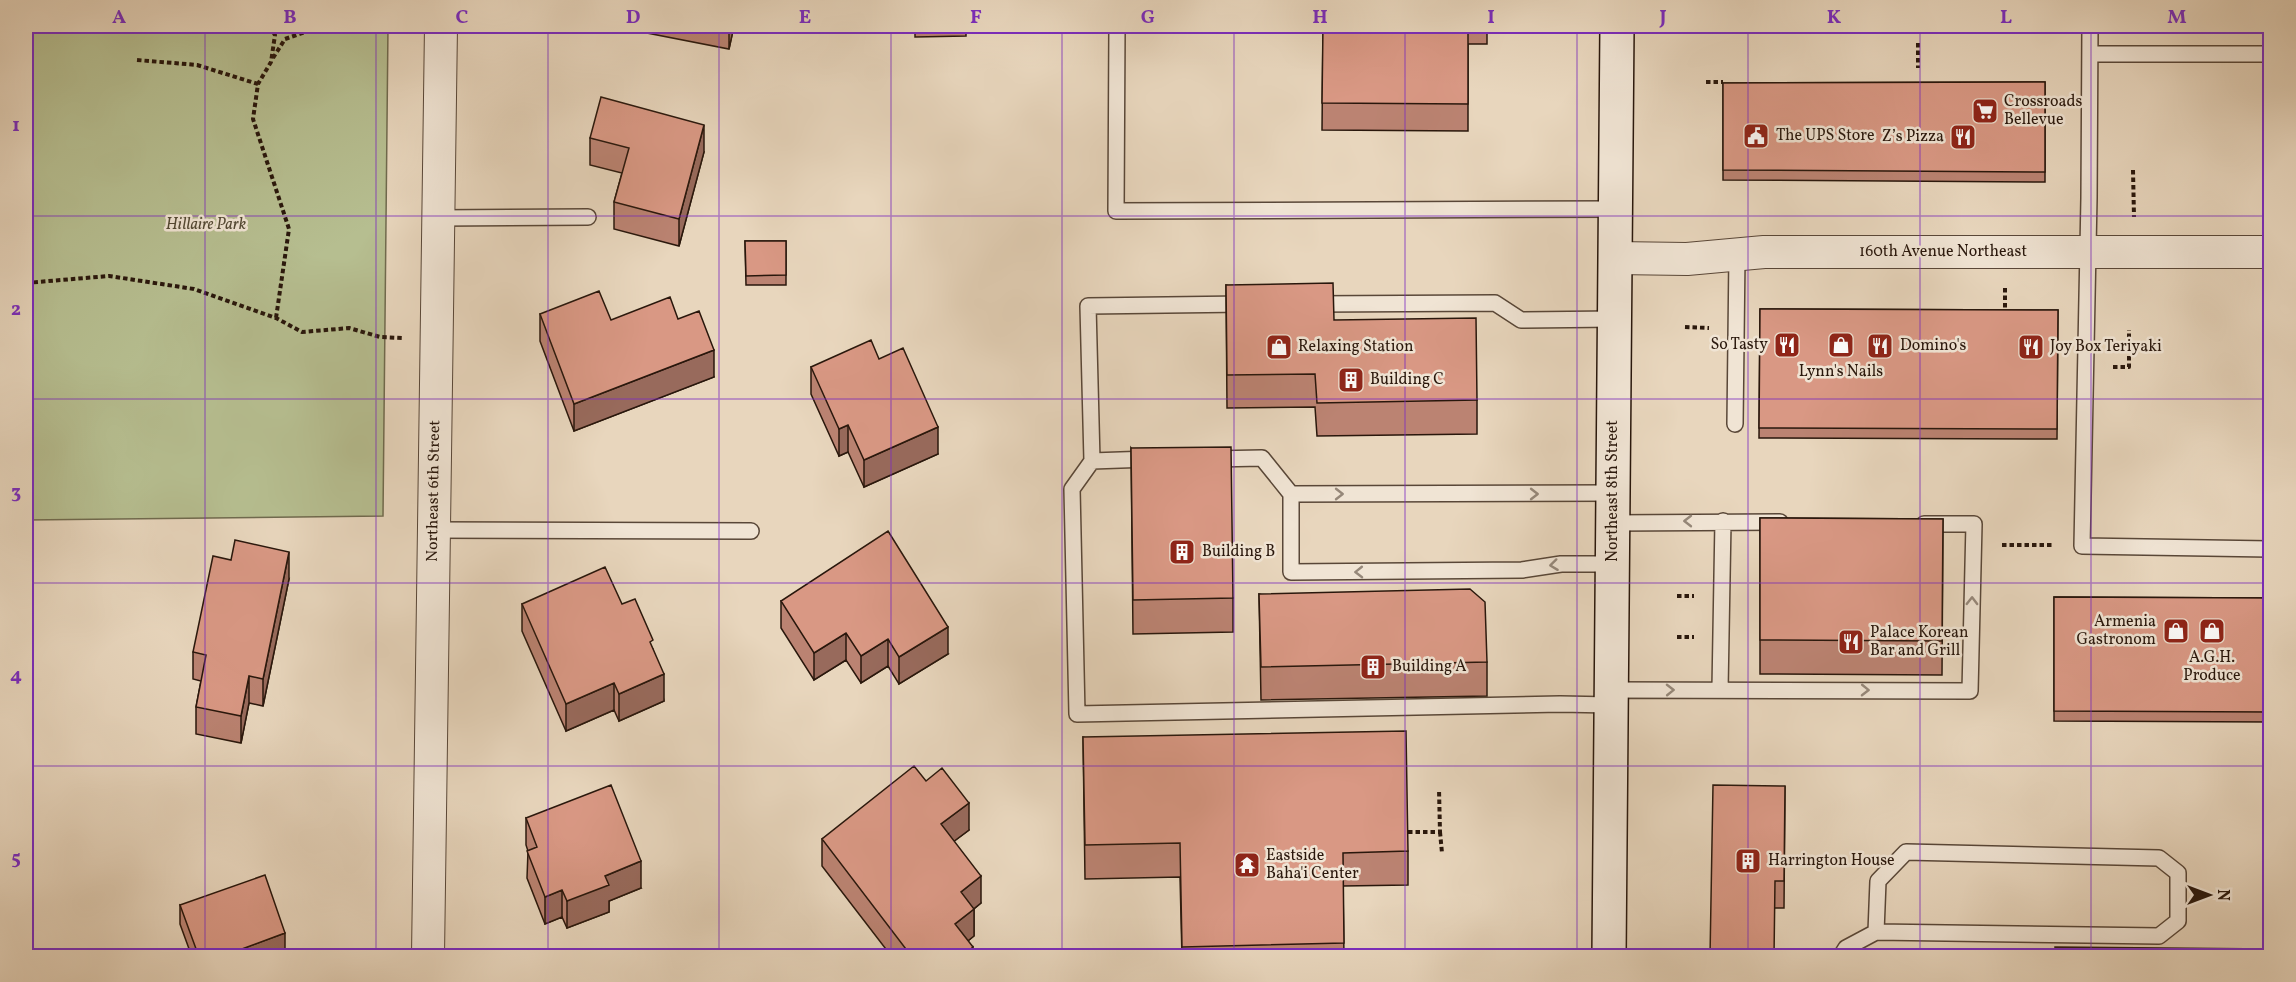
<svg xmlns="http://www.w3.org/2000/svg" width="2296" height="982" font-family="Vollkorn,serif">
<rect width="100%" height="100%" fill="#e8d6bd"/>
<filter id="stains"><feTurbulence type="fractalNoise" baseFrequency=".00333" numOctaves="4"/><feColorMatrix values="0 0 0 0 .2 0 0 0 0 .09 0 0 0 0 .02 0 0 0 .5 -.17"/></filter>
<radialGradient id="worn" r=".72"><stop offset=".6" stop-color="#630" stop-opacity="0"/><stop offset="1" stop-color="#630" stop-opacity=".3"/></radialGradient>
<path fill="#b6be90" stroke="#706a4e" stroke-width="1.5" d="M26,26H388L383,516L26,520Z"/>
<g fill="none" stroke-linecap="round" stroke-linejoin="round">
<g stroke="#594738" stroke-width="18">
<path id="lane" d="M1117,26L1116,211L1616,209
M2090,26L2089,198L2082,546L2270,549
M2090,54H2270
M438,218L588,217
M1245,304L1088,306L1092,461L1072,489L1077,714L1560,704L1611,705
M1314,304L1495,303L1521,320L1614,319
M1735,424L1737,255
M1212,459L1262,458L1291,494
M1092,461L1149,459
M1613,523L1780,522
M434,530L751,531
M1612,564H1561L1522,570L1291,572V494L1613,493
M1720,689L1723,521
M1612,690L1970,691L1974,524H1924
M1841,956L1846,948L1876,932L2159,936L2178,921V873L2159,858L1906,852L1878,881L1876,932"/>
</g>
<g stroke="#594738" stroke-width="34">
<path id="street" d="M1615,258L1687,259L1764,252H2270
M428,956L441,26"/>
</g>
<g stroke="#29170c" stroke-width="36">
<path id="secondary" d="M1609,956L1617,26"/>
</g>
<path stroke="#29170c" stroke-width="4" stroke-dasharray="4.5 3" stroke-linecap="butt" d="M269,26L275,35L271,62L258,84L253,119L289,229L276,318
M388,26L405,28
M1918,43V68
M273,58L285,39L322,26
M137,60L197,65L258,84
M1706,82H1723
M2133,170L2134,217
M26,283L109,276L194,289L276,318L302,332L349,328L380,337L402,338
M2005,288V313
M1685,327L1709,328
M2113,367H2129V330
M2002,545H2054
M1677,596H1694
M1677,637H1694
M1408,832H1440L1439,789
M1440,832L1442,853"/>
<use href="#lane" stroke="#f0e4d4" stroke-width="15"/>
<use href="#street" stroke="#f0e4d4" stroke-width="32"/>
<use href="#secondary" stroke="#f0e4d4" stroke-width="33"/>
</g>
<path fill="#bb8372" stroke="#29170c" stroke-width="1.5" d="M611,26H734L729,49Z
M915,26H966V36L915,37Z
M1323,26H1487V44H1468V131L1322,130Z
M2045,82V182L1723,180V83Z
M590,138L704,152L679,246L614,229V202L622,173L590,165Z
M745,241H786V285H746Z
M1226,285L1334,320L1477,400V434L1317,436L1315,407L1227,408Z
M1760,309L2058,310L2057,439L1759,438Z
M540,314L611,320L678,319L714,377L574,431L540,341Z
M879,359L938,454L864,487L848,452L839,456L811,394V367Z
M1131,448L1233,598V632L1133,634Z
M1760,518L1943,519L1942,675L1760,674Z
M289,579L263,706L249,703L241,743L196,734V707L201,681L193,679V652Z
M1259,594L1487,662V696L1261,700Z
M2054,597L2271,598V722L2054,721Z
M781,601L948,654L899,684L888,666L861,683L846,660L814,680L781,628Z
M522,604H622L653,649L664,701L619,721L614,710L566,731L522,631Z
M1083,737L1408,851V885L1343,886L1344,957H1182L1180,877L1085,879Z
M926,781L969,830L954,841L981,903L974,909V936L968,941L973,957H892L822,866V839Z
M1785,786L1784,908H1775L1710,957Z
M526,818L641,888L609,901V912L567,928L562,917L545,924L527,878L528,851L526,845Z
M180,905L285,952L274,957H192L180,924Z"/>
<path fill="#986a5c" stroke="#29170c" stroke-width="1.5" d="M729,26H734L729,49Z
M704,125V152L679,246V219Z
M714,350V377L574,431V404Z
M848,425V452L839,456V429Z
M938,427V454L864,487V460Z
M289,552V579L263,706V679Z
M948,627V654L899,684V657Z
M846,633V660L814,680V653Z
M888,639V666L861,683V656Z
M664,674V701L619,721V694Z
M249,676V703L241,743V716Z
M614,683V710L566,731V704Z
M969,803V830L941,851V824Z
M641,861V888L609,901V912L567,928V901L605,876Z
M981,876V903L961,919V892Z
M562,890V917L545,924V897Z
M974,909V936L955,951V924Z
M285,933V952L274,957H220Z
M973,947V957H961Z"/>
<path fill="#d99884" stroke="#29170c" stroke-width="1.5" d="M1323,26H1468V104L1322,103Z
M2045,82V172L1723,170V83Z
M601,97L704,125L679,219L614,202L629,148L590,138Z
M745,241H786V275L746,276Z
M1333,283L1334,320L1476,318L1477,400L1317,403L1315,374L1227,375L1226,285Z
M599,291L611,320L670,297L678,319L699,311L714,350L574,404L540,314Z
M1760,309L2058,310L2057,429L1759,428Z
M871,340L879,359L903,348L938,427L864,460L848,425L839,429L811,367Z
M1231,447L1233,598L1133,600L1131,448Z
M1760,518L1943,519L1942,641L1760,640Z
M888,531L948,627L899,657L888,639L861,656L846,633L814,653L781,601Z
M235,540L289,552L263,679L249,676L241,716L196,707L206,655L193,652L213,556L231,560Z
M605,567L622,604L635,599L653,640L650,642L664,674L619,694L614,683L566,704L522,604Z
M1470,589L1485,602L1487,662L1261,667L1259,594Z
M2054,597L2271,598V712L2054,711Z
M1406,731L1408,851L1343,853L1344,943L1182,947L1180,843L1085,845L1083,737Z
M914,766L926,781L942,768L969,803L941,824L981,876L961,892L974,909L955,924L973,947L961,957H936L933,953L928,957H912L822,839Z
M611,785L641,861L605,876L609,885L567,901L562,890L545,897L527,851L537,847L526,818Z
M1713,785L1785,786L1784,881H1775L1774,957H1710Z
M265,875L285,933L220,957H199L180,905Z
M2055,947L2271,949V957H2055Z"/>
<defs><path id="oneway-chevron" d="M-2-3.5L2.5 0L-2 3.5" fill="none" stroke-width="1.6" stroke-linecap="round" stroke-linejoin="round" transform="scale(1.5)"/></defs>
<g stroke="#96887a">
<use href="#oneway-chevron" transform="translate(1339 494)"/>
<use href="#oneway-chevron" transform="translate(1534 494)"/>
<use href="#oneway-chevron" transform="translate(1688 521) rotate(180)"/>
<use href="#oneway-chevron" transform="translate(1554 565) rotate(173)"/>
<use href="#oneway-chevron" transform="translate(1359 572) rotate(179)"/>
<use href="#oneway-chevron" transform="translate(1972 601) rotate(-89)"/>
<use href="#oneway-chevron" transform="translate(1670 690) rotate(-1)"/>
<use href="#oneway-chevron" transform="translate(1865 690) rotate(1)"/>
</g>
<path fill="none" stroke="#7b2cbf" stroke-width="1.5" stroke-opacity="0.55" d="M205,26V956M376,26V956M548,26V956M719,26V956M891,26V956M1062,26V956M1234,26V956M1405,26V956M1577,26V956M1748,26V956M1920,26V956M2091,26V956M26,216H2270M26,399H2270M26,583H2270M26,766H2270"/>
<defs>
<g id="supermarket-square" transform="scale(1.35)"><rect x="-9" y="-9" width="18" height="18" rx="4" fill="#8f2418" stroke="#f0e4d4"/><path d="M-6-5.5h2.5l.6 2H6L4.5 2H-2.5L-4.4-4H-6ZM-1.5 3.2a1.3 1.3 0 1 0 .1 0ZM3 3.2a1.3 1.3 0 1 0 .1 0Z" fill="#fff"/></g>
<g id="civic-square" transform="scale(1.35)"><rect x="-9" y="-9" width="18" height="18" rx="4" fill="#8f2418" stroke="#f0e4d4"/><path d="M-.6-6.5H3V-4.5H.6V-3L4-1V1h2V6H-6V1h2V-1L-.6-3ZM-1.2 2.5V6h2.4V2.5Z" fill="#fff"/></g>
<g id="restaurant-square" transform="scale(1.35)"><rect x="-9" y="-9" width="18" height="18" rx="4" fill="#8f2418" stroke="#f0e4d4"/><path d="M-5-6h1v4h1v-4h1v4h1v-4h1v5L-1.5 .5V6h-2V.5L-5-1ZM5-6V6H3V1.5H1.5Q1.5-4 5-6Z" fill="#fff"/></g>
<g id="shop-square" transform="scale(1.35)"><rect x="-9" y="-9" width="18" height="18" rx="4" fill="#8f2418" stroke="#f0e4d4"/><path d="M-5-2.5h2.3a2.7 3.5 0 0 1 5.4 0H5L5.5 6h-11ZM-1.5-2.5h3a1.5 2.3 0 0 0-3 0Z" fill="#fff"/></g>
<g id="building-square" transform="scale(1.35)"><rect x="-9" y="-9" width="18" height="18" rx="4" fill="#8f2418" stroke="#f0e4d4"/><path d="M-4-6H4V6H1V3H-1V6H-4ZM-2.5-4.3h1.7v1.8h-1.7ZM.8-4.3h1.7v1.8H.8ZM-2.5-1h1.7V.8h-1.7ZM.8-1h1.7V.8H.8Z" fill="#fff"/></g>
<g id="temple-square" transform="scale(1.35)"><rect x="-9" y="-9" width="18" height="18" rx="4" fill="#8f2418" stroke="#f0e4d4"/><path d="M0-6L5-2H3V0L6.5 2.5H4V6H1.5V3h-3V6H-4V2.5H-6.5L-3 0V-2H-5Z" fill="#fff"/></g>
</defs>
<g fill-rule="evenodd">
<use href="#supermarket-square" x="1985" y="111"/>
<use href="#civic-square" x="1756" y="136"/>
<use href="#restaurant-square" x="1963" y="137"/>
<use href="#restaurant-square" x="1787" y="345"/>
<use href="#shop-square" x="1841" y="345"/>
<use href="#restaurant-square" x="1880" y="346"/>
<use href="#shop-square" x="1279" y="347"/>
<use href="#restaurant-square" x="2031" y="347"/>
<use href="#building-square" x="1351" y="380"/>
<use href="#building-square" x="1182" y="552"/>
<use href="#shop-square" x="2176" y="631"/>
<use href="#shop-square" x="2212" y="631"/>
<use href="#restaurant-square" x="1851" y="642"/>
<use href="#building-square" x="1373" y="667"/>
<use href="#building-square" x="1748" y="861"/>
<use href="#temple-square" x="1247" y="865"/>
</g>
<g text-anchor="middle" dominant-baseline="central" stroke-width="5" stroke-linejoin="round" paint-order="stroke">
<g font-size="16" fill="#29170c" stroke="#f0e4d4" text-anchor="start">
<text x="2004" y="102">Crossroads<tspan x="2004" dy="18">Bellevue</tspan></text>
<text x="1776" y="136">The UPS Store</text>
<text x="1944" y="137" text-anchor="end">Z’s Pizza</text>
<text x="1768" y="345" text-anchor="end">So Tasty</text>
<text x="1900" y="346">Domino's</text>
<text x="1298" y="347">Relaxing Station</text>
<text x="2050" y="347">Joy Box Teriyaki</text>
<text x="1841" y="372" text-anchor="middle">Lynn's Nails</text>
<text x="1370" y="380">Building C</text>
<text x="1202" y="552">Building B</text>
<text x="2156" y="622" text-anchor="end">Armenia<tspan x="2156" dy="18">Gastronom</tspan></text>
<text x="1870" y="633">Palace Korean<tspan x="1870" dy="18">Bar and Grill</tspan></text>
<text x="2212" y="658" text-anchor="middle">A.G.H.<tspan x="2212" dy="18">Produce</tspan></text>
<text x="1392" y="667">Building A</text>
<text x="1266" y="856">Eastside<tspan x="1266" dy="18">Baha'i Center</tspan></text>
<text x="1768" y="861">Harrington House</text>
</g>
<g font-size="16" font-style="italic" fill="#534934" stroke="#f0e4d4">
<text x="206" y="225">Hillaire Park</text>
</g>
<g font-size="16" fill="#29170c" stroke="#f0e4d4">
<text x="1943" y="252">160th Avenue Northeast</text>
<text transform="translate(434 491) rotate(-89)">Northeast 6th Street</text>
<text transform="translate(1613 491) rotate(-90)">Northeast 8th Street</text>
</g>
</g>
<rect width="2296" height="982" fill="none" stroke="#e8d6bd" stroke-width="66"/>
<g transform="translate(2209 895) rotate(90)" stroke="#f0e4d4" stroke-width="4.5" paint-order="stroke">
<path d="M0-4.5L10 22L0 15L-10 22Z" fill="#29170c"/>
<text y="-9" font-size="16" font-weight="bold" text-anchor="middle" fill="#29170c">N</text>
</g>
<rect x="33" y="33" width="2230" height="916" fill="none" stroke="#7b2cbf" stroke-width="2"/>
<g font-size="20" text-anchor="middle" font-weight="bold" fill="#7b2cbf">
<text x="119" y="23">A</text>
<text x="290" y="23">B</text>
<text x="462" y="23">C</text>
<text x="633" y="23">D</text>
<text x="805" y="23">E</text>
<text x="976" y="23">F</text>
<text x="1148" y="23">G</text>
<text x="1320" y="23">H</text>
<text x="1491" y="23">I</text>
<text x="1663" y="23">J</text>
<text x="1834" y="23">K</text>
<text x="2006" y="23">L</text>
<text x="2177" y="23">M</text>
<text x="16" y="131">1</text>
<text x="16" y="315">2</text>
<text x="16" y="498">3</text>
<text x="16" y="681">4</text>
<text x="16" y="864">5</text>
</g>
<rect width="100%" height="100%" filter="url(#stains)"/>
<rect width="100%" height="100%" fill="url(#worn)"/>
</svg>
